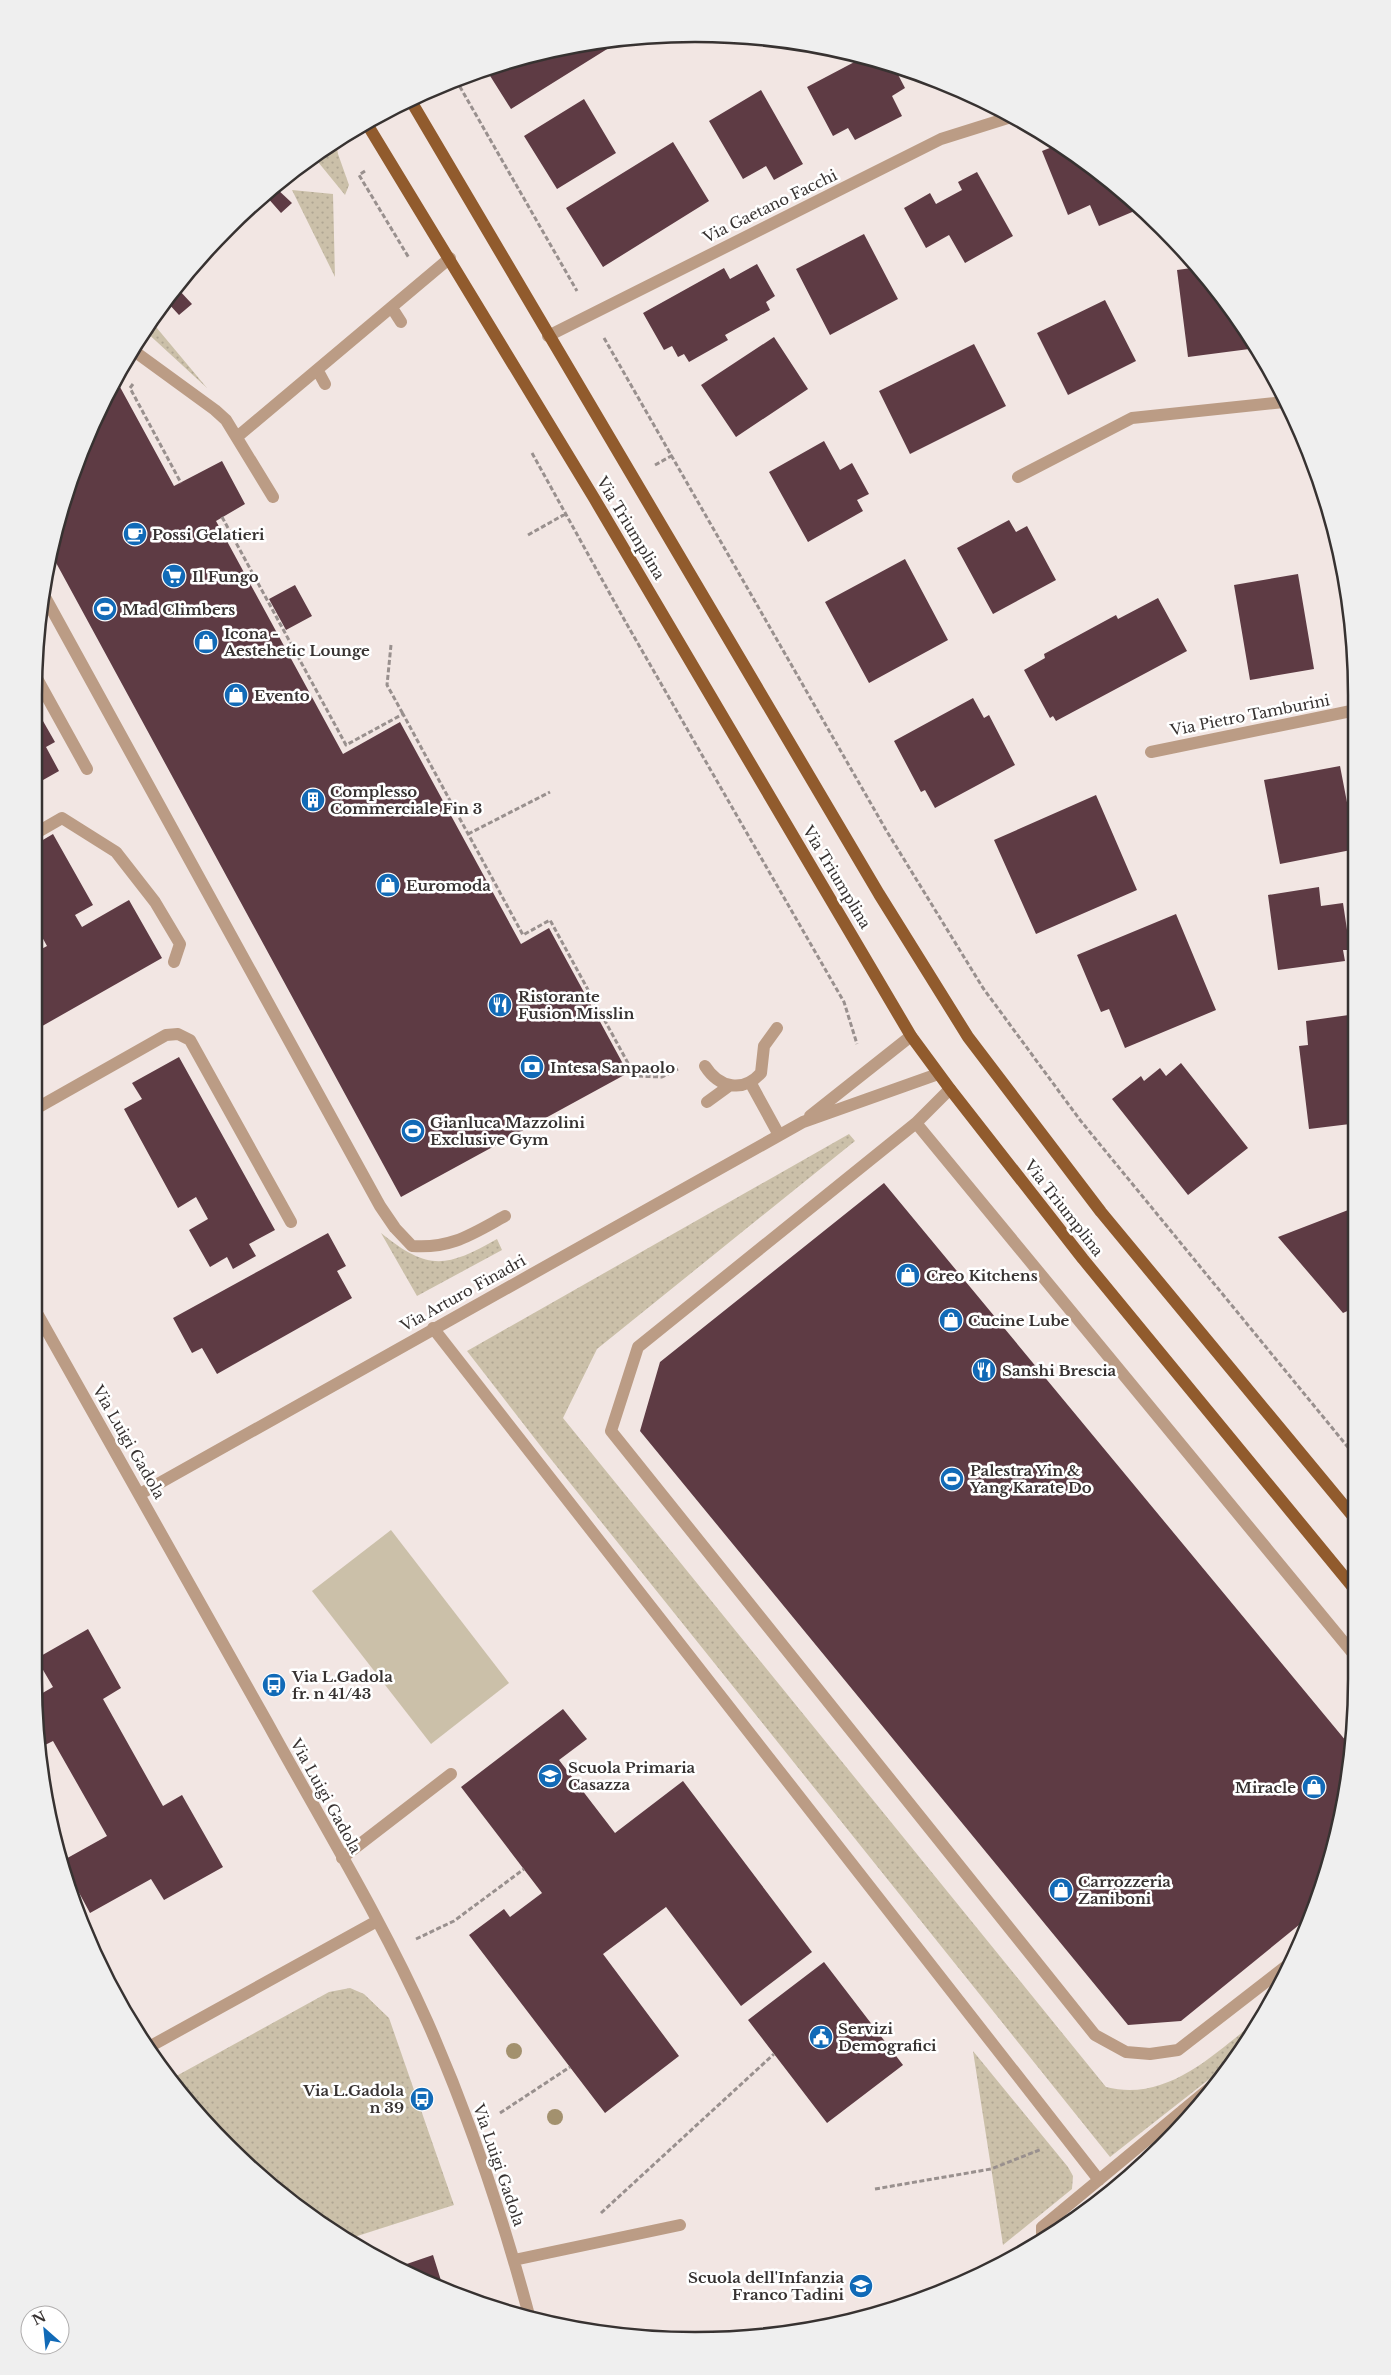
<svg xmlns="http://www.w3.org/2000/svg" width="1391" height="2375" font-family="'Libre Baskerville',serif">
<defs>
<pattern id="grass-dots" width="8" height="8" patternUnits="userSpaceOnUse" patternTransform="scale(1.25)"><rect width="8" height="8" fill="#cbc0a9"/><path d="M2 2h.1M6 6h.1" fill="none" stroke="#afa592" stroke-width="1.8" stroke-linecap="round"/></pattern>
</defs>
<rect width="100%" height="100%" fill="#f2e6e3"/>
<path fill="url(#grass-dots)" d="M336,141L338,154L349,185L345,195L314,157Z
M292,190L333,194L335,277Z
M151,321L207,388L144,330Z
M849,1134L855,1141L597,1349L563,1418L1106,2087C1168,2103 1216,2052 1260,2018L1246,2047L1240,2055L1110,2157L546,1453L467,1351Z
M381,1233C428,1271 446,1268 497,1239L502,1250L417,1296Z
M350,1988L364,1994L389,2018L454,2205L348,2239L293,2205L169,2080L329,1992Z
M973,2051L1068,2167L1073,2176L1072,2189L1003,2245Z"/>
<path fill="#cbc0a9" d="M391,1530L509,1683L431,1744L312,1591Z"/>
<path fill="#5e3b44" d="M620,41L511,109L487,71L567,46Z
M862,58L894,67L905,88L892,96L902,116L855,140L848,128L833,136L807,87Z
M761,90L803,164L774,180L766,166L743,179L709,121Z
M584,99L616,153L557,189L524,136Z
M673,142L709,201L603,267L566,208Z
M1060,144L1063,145L1137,210L1099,226L1090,205L1068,215L1042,151Z
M977,172L1013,236L965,263L949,235L926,248L904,208L930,193L936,204L962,190L958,182Z
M276,188L292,203L281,213L266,196Z
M864,234L898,299L830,335L796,269Z
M757,264L775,296L766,302L770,310L725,335L728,340L689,362L684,354L678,357L672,346L664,350L643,313L724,268L730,279Z
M1199,267L1257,348L1188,357L1177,270Z
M178,289L192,304L179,315L167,302Z
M1105,300L1136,361L1068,395L1037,333Z
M774,337L808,389L736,437L701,385Z
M974,344L1006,406L910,454L879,391Z
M120,387L174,486L222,461L245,504L216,521L343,754L400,722L521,944L549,928L628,1073L401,1197L54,559L69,483L115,390Z
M824,441L840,470L852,463L869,494L857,500L863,511L808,542L769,472Z
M1009,520L1016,532L1027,526L1056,580L993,614L957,548Z
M905,559L948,640L869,683L825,602Z
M1298,574L1314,669L1250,680L1234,585Z
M295,585L312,616L286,630L269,599Z
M1158,598L1187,651L1056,721L1053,716L1050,718L1024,670L1045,658L1044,654L1116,615L1118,619Z
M973,698L984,718L989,715L1015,765L935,808L925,790L921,792L894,741Z
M35,707L55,742L46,747L59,771L36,784Z
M1340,766L1356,849L1280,864L1264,780Z
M1096,795L1137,890L1036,934L994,840Z
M53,834L93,905L75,915L82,927L129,900L162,958L37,1029L36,952L47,946L41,935L36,937V844Z
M1319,887L1321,906L1343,903L1350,950H1343L1345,961L1278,970L1268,895Z
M1176,914L1216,1010L1125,1048L1109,1009L1101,1012L1077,955Z
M1356,1014V1114L1349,1115L1350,1124L1309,1129L1299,1046L1308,1045L1306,1021Z
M179,1057L275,1230L249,1244L256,1256L233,1269L227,1257L210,1267L189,1230L208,1219L196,1197L178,1208L124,1109L142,1099L132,1083Z
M1181,1063L1248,1148L1188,1195L1112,1099L1141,1076L1144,1081L1160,1068L1166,1076Z
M884,1183L1351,1747L1322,1892L1310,1916L1181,2021L1128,2025L640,1431L660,1362Z
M1356,1207V1307L1343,1313L1278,1237Z
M328,1233L346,1266L337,1271L352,1298L217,1374L202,1348L192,1353L173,1318Z
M88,1629L121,1688L103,1699L163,1806L182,1795L223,1867L164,1900L151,1879L90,1913L62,1861L107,1836L53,1741L39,1748V1695L53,1687L39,1663V1657Z
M563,1709L587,1739L559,1760L615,1833L683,1781L812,1952L741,2006L666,1907L603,1954L679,2056L605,2113L469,1935L504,1909L510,1917L542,1893L461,1787Z
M824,1962L903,2065L827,2123L748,2020Z
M433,2255L444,2290L395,2268Z"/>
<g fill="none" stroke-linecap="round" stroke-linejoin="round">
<path stroke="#99908e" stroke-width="3" stroke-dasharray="5 2.5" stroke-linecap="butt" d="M456,80L577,291
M365,171L359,175L409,258
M604,338L886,830L983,988L1080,1120L1356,1457
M133,384L130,388L181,483
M532,453L625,621L844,1002L857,1044
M655,465L673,455
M222,517L346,745L403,714L523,935L550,920L635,1076L662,1077L678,1069
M528,535L567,513
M391,645L387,685L403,714
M468,834L550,792
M416,1939L454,1921L524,1869
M500,2113L570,2067
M875,2189L991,2169L1042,2149
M601,2213L774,2054"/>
<path stroke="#bb9c85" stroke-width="12" d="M392,308L401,322
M548,336L941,139L1011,117
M134,351L215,410L226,420L273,497
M318,371L325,384
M237,437L450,258
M1018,477L1132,418L1284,402
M46,599L380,1206L395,1228L412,1246C451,1249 472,1234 505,1216
M35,675L87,769
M1151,752L1356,710
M36,833L62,818L116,852L155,902L180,944L174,962
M705,1066C719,1088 743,1093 761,1073L764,1046L777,1028
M750,1082L779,1135
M950,1089L916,1123L638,1347L611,1431L1095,2035L1126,2052L1150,2054L1178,2050L1285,1967
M707,1102L729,1086
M37,1108L166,1035L178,1034L190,1040L291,1222
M810,1116L911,1036
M916,1123L1356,1657
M38,1315C115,1450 191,1586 267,1722C321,1821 381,1918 427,2021C469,2116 503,2217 530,2319
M433,1328L1099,2180
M140,1494L803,1122L938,1074
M342,1858L451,1774
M149,2047L377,1921
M1044,2227L1068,2223
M1042,2239V2227L1217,2082
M514,2260L680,2225"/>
<path stroke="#915b2d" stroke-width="12" d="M411,101L879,894L968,1037L1101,1212L1356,1520
M367,124L594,498L911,1036L950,1089L1083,1259L1356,1591"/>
</g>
<g fill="#a3916e">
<circle cx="514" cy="2051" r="8"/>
<circle cx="555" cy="2117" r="8"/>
</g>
<defs>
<g id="cafe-disc" transform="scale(1.25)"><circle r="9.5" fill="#116ab7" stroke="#fff"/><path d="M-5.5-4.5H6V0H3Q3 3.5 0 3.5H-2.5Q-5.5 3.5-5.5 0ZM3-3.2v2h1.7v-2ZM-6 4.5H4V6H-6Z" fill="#fff"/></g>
<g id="supermarket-disc" transform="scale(1.25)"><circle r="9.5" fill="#116ab7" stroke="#fff"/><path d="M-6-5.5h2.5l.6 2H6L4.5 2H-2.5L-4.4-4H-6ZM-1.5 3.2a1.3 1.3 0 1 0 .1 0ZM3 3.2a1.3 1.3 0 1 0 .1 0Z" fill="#fff"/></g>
<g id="stadium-disc" transform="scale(1.25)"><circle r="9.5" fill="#116ab7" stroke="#fff"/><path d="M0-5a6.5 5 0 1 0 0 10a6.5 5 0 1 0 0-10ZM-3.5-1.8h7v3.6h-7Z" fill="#fff"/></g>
<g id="shop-disc" transform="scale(1.25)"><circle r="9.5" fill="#116ab7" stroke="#fff"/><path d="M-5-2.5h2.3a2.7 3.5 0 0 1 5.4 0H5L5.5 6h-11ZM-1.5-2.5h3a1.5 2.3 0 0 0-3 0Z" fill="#fff"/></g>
<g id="building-disc" transform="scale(1.25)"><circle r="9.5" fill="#116ab7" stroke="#fff"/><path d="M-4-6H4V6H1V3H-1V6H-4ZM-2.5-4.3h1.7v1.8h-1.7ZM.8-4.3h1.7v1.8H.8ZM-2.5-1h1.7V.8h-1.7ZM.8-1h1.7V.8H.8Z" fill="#fff"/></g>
<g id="restaurant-disc" transform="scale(1.25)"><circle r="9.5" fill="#116ab7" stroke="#fff"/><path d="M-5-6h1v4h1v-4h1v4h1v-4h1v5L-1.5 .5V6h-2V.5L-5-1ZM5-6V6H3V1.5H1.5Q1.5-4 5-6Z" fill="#fff"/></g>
<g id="bank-disc" transform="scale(1.25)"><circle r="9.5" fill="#116ab7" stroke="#fff"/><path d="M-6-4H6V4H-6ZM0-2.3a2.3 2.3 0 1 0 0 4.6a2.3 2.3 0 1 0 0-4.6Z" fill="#fff"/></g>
<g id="bus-disc" transform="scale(1.25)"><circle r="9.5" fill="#116ab7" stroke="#fff"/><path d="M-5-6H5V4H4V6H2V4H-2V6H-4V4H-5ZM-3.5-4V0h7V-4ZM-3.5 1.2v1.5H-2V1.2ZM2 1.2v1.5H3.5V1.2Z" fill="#fff"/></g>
<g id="school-disc" transform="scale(1.25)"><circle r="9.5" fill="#116ab7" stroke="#fff"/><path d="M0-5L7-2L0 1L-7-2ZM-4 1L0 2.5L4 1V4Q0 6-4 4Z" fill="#fff"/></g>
<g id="civic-disc" transform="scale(1.25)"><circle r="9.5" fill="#116ab7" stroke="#fff"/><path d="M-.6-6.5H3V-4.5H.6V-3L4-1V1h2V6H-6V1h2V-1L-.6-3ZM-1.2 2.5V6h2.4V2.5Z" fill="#fff"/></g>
</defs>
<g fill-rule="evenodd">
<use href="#cafe-disc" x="135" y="534"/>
<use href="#supermarket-disc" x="174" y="576"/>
<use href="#stadium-disc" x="105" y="609"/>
<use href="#shop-disc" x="206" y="642"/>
<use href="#shop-disc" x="236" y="695"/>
<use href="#building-disc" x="313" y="800"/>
<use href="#shop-disc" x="388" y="885"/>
<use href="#restaurant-disc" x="500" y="1005"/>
<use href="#bank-disc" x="532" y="1067"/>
<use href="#stadium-disc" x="413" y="1131"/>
<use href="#shop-disc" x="908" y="1275"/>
<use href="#shop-disc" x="951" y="1320"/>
<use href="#restaurant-disc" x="984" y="1370"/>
<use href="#stadium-disc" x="952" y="1479"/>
<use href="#bus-disc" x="274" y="1685"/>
<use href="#school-disc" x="550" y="1776"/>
<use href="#shop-disc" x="1314" y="1787"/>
<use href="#shop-disc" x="1061" y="1890"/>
<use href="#civic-disc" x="821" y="2037"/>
<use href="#bus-disc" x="422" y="2099"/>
<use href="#school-disc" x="861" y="2286"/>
</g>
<g text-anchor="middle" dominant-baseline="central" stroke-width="5" stroke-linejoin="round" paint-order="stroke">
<g font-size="15" fill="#373231" stroke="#fff">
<text transform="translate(770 206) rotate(-26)">Via Gaetano Facchi</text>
<text transform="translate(631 528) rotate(59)">Via Triumplina</text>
<text transform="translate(1250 715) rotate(-11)">Via Pietro Tamburini</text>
<text transform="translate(837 877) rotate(59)">Via Triumplina</text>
<text transform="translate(1064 1208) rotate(52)">Via Triumplina</text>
<text transform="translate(463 1293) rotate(-29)">Via Arturo Finadri</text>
<text transform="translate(129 1442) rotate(60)">Via Luigi Gadola</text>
<text transform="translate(326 1796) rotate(61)">Via Luigi Gadola</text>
<text transform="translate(499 2165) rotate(71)">Via Luigi Gadola</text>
</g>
<g font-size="15" font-weight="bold" fill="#373231" stroke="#fff" text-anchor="start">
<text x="152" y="534">Possi Gelatieri</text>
<text x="192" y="576">Il Fungo</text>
<text x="122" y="609">Mad Climbers</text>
<text x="224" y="633">Icona -<tspan x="224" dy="17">Aestehetic Lounge</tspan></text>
<text x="254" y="695">Evento</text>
<text x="330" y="791">Complesso<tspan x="330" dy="17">Commerciale Fin 3</tspan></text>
<text x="406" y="885">Euromoda</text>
<text x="518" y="996">Ristorante<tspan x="518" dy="17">Fusion Misslin</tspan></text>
<text x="550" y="1067">Intesa Sanpaolo</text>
<text x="430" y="1122">Gianluca Mazzolini<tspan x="430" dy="17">Exclusive Gym</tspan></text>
<text x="926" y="1275">Creo Kitchens</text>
<text x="968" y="1320">Cucine Lube</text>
<text x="1002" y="1370">Sanshi Brescia</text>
<text x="970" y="1470">Palestra Yin &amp;<tspan x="970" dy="17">Yang Karate Do</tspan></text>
<text x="292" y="1676">Via L.Gadola<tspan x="292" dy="17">fr. n 41/43</tspan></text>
<text x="568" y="1767">Scuola Primaria<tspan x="568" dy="17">Casazza</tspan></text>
<text x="1296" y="1787" text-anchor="end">Miracle</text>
<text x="1078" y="1881">Carrozzeria<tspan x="1078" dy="17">Zaniboni</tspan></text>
<text x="838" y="2028">Servizi<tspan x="838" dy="17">Demografici</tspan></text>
<text x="404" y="2090" text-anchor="end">Via L.Gadola<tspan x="404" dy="17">n 39</tspan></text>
<text x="844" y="2277" text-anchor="end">Scuola dell'Infanzia<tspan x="844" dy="17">Franco Tadini</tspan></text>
</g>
</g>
<path d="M0 0H1391V2375H0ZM695 42H695A653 653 0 0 1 1348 695V1679A653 653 0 0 1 695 2332H695A653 653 0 0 1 42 1679V695A653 653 0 0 1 695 42Z" fill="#efefef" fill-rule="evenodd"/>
<path fill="none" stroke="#373231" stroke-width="2.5" d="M695 42H695A653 653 0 0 1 1348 695V1679A653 653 0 0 1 695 2332H695A653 653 0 0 1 42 1679V695A653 653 0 0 1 695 42Z"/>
<g transform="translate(45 2330) rotate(333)"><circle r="24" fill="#ffffff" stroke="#afadad"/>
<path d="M0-4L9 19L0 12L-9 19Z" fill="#116ab7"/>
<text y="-8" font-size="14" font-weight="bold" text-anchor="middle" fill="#373231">N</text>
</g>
</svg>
